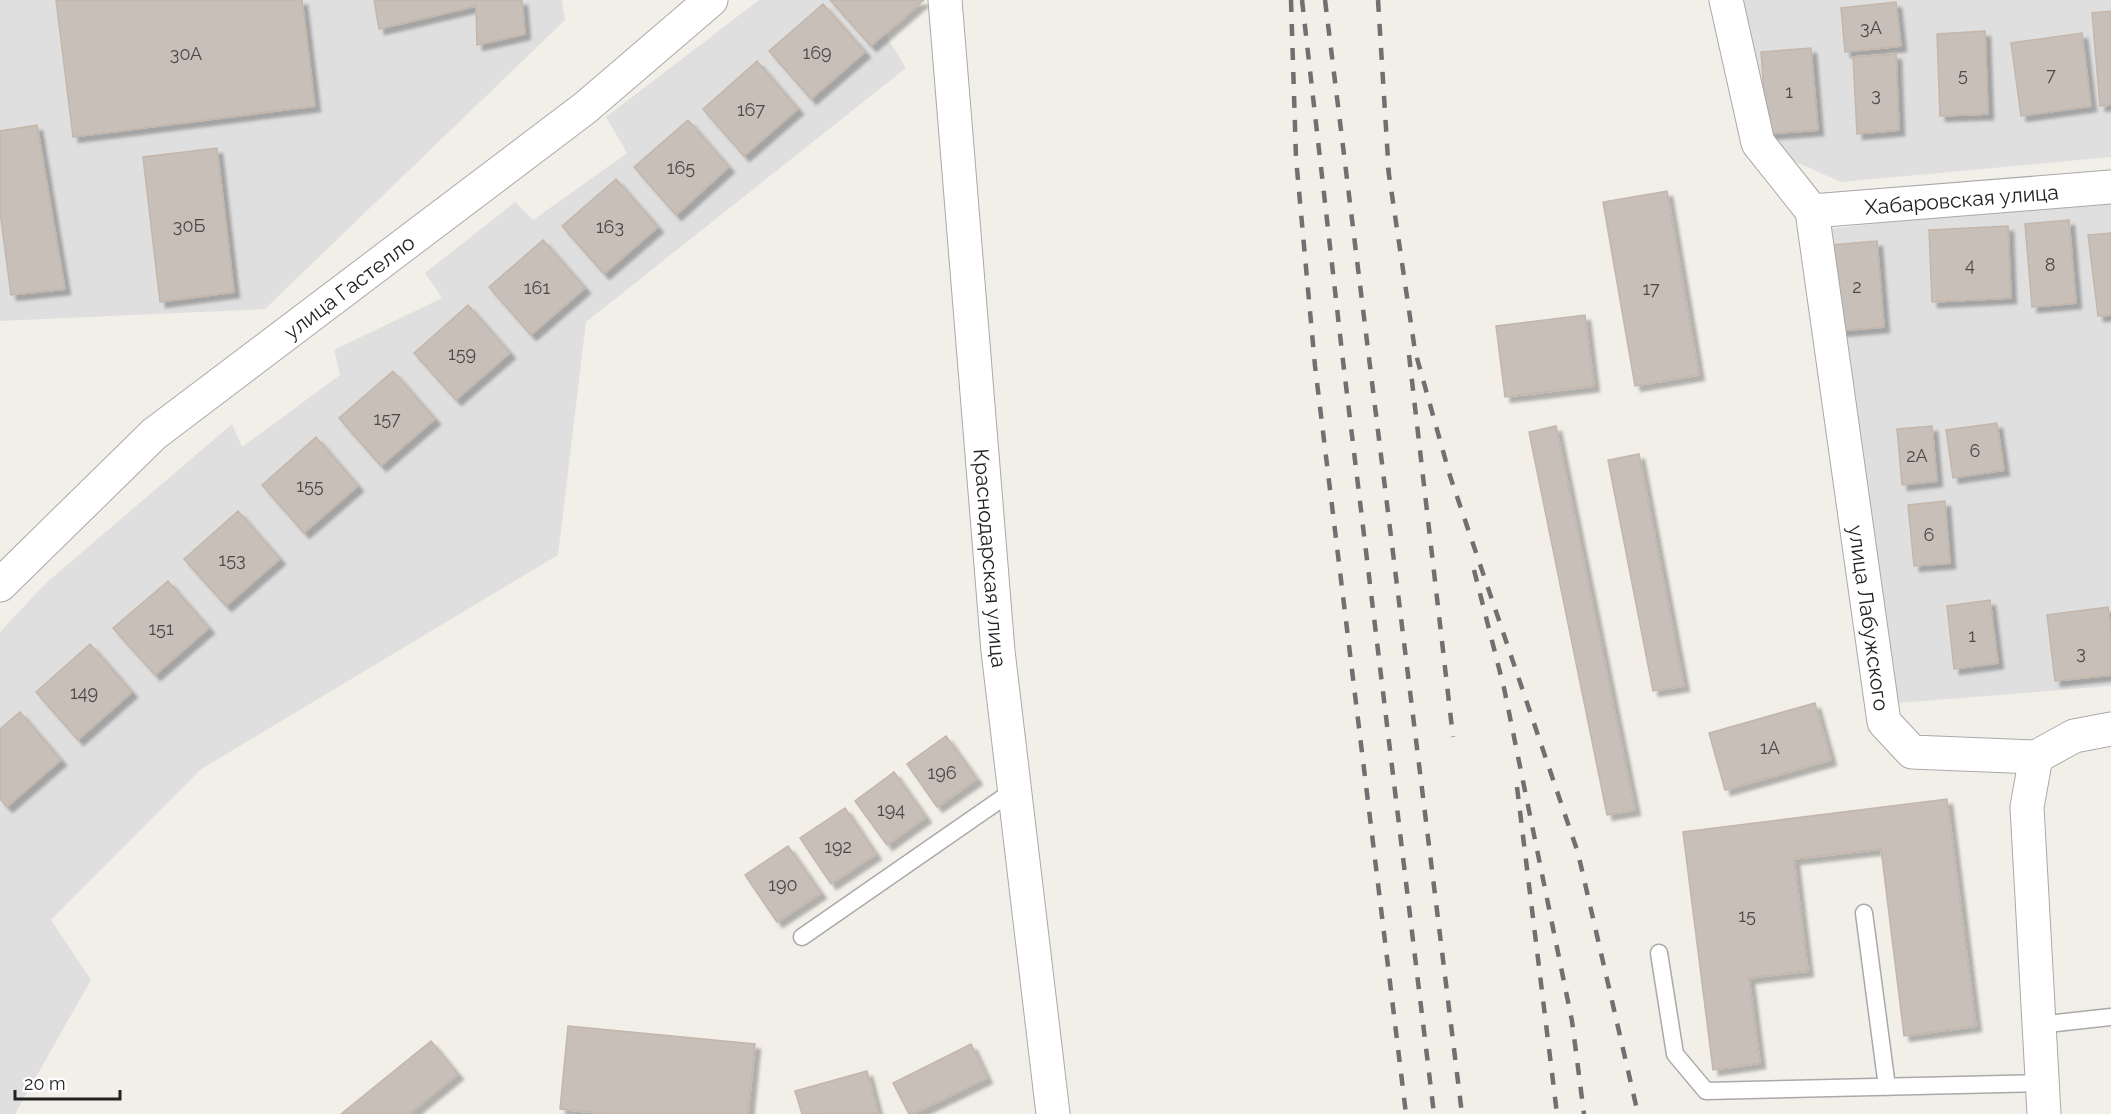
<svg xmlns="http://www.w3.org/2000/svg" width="2111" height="1114" font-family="Raleway,sans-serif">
<defs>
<filter id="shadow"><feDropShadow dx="5.5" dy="5.5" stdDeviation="1.5" flood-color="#0004"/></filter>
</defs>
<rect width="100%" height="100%" fill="#f2efe9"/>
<path fill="#e0dfdf" d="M0,0H562L565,20L265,309L0,321Z
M759,0H864L906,68L586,322L558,555L200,770L51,920L91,980L15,1114H0V632L45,584L232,424L242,447L340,375L334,350L442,298L425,273L515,202L533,220L627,153L606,117Z
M1743,0H2111V157L1841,182L1771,151Z
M2111,196V686L1898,703L1828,229Z"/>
<path fill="#c7bfb8" stroke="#c4b6ab" stroke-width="1.5" filter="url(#shadow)" d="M56,0H302L315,106L73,137Z
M374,0H522L525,34L477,45L476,6L379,29Z
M830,0H924L871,46Z
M1896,2L1901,46L1845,52L1841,8Z
M823,4L865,52L811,99L769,51Z
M2111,11V105L2100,106L2092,13Z
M1985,31L1988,114L1940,116L1937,34Z
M2082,33L2091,106L2021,116L2011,43Z
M1811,48L1818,130L1767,134L1761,52Z
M1896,54L1899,130L1857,134L1853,57Z
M757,61L798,109L744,156L703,109Z
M688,120L729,167L676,215L634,167Z
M37,125L65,289L11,295L0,212V131Z
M217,148L234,292L160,302L143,157Z
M616,179L658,227L604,274L562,226Z
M1667,191L1699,375L1635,386L1603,202Z
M2069,220L2076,303L2032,307L2025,224Z
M2008,226L2011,298L1932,302L1929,230Z
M2111,233V315L2098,316L2088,235Z
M543,240L585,288L531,335L489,287Z
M1877,241L1884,327L1838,331L1830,245Z
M468,305L510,353L456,400L414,353Z
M1585,315L1594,386L1505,397L1496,326Z
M393,371L435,419L381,466L339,418Z
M1997,423L2004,470L1953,478L1946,430Z
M1556,426L1635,810L1607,815L1529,432Z
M1932,426L1937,481L1902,485L1897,429Z
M316,437L358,486L304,533L262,485Z
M1639,454L1684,686L1653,691L1608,460Z
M1945,501L1950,563L1914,566L1908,505Z
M238,511L280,559L226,606L184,559Z
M168,581L209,628L155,675L113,628Z
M1990,600L1998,663L1954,669L1947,606Z
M2108,607L2111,630V675L2055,681L2047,615Z
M90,644L132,692L78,740L36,692Z
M1815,703L1831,760L1725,790L1709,733Z
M20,712L61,760L7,807L0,799V729Z
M946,736L977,779L937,807L907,764Z
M894,772L926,817L887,845L855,801Z
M1947,799L1976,1026L1904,1036L1881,849L1794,859L1808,971L1749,978L1760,1063L1713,1070L1683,832Z
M845,808L876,854L831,884L800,838Z
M788,846L821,893L777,922L745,875Z
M568,1026L755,1044L748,1114H608L560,1109Z
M431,1041L458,1074L409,1114H341Z
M971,1044L987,1078L913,1114H909L893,1083Z
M867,1071L878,1113L802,1114L795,1091Z"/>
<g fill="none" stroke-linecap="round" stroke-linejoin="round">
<g stroke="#a9a9a9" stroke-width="19">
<path id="service" d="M1864,913L1887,1087
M802,937L1014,790
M1659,953L1675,1054L1706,1091L2042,1083
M2038,1025L2111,1017"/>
</g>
<g stroke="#a9a9a9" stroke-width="35">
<g id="minor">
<path d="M1726,0L1758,143L1812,211"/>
<path id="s1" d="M1812,211L1884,722L1912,752L2036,757"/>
<path id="s2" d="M1812,211L2111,187"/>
<path id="s3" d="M0,585L154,434L585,108L711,0"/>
</g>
</g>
<g stroke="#a9a9a9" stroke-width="35">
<g id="tertiary">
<path id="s4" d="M945,0L998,651L1053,1114"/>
<path d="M2044,1114L2027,807L2036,757L2074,736L2111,729"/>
</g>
</g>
<use href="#service" stroke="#fff" stroke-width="16"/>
<use href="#minor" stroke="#fff" stroke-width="33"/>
<use href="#tertiary" stroke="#fff" stroke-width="33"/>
<path stroke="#707070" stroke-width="4.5" stroke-dasharray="12 12" stroke-linecap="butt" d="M1291,0L1296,158L1315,366L1406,1114
M1302,0L1343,361L1434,1114
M1325,0L1462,1114
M1378,0L1389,176
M1388,168L1415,351L1450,476L1578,853L1638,1114
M1409,355L1453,737
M1474,570L1504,688L1572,1021L1584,1114
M1517,787L1557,1114"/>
</g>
<g text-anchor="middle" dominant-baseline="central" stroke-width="5" stroke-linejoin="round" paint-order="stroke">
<g font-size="18" fill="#4b4948">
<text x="1871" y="27">3А</text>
<text x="817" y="52">169</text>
<text x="186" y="53">30А</text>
<text x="1963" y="74">5</text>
<text x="2051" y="74">7</text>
<text x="1789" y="91">1</text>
<text x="1876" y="94">3</text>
<text x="751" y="109">167</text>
<text x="681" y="167">165</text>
<text x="189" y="225">30Б</text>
<text x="610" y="226">163</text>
<text x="1970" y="264">4</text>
<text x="2050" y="264">8</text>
<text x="1857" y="286">2</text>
<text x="537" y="287">161</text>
<text x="1651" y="288">17</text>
<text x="462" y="353">159</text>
<text x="387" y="418">157</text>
<text x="1975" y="450">6</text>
<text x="1917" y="455">2А</text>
<text x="310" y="485">155</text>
<text x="1929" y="534">6</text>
<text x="232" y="559">153</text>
<text x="161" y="628">151</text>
<text x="1972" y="635">1</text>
<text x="2081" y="652">3</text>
<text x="84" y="692">149</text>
<text x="1770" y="747">1А</text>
<text x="942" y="772">196</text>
<text x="891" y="809">194</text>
<text x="838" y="846">192</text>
<text x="783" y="884">190</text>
<text x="1747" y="915">15</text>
</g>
<g font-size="21" fill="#222" stroke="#fff">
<text stroke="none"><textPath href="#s2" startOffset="150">Хабаровская улица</textPath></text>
<text stroke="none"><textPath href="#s3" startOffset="460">улица Гастелло</textPath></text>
<text stroke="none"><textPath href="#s4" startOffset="560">Краснодарская улица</textPath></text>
<text stroke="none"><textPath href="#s1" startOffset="411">улица Лабужского</textPath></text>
</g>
</g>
<path d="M15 1090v9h105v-9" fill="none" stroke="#222222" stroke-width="3"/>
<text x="24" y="1090" font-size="18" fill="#222222" stroke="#ffffff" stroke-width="4.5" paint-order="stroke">20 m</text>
</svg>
